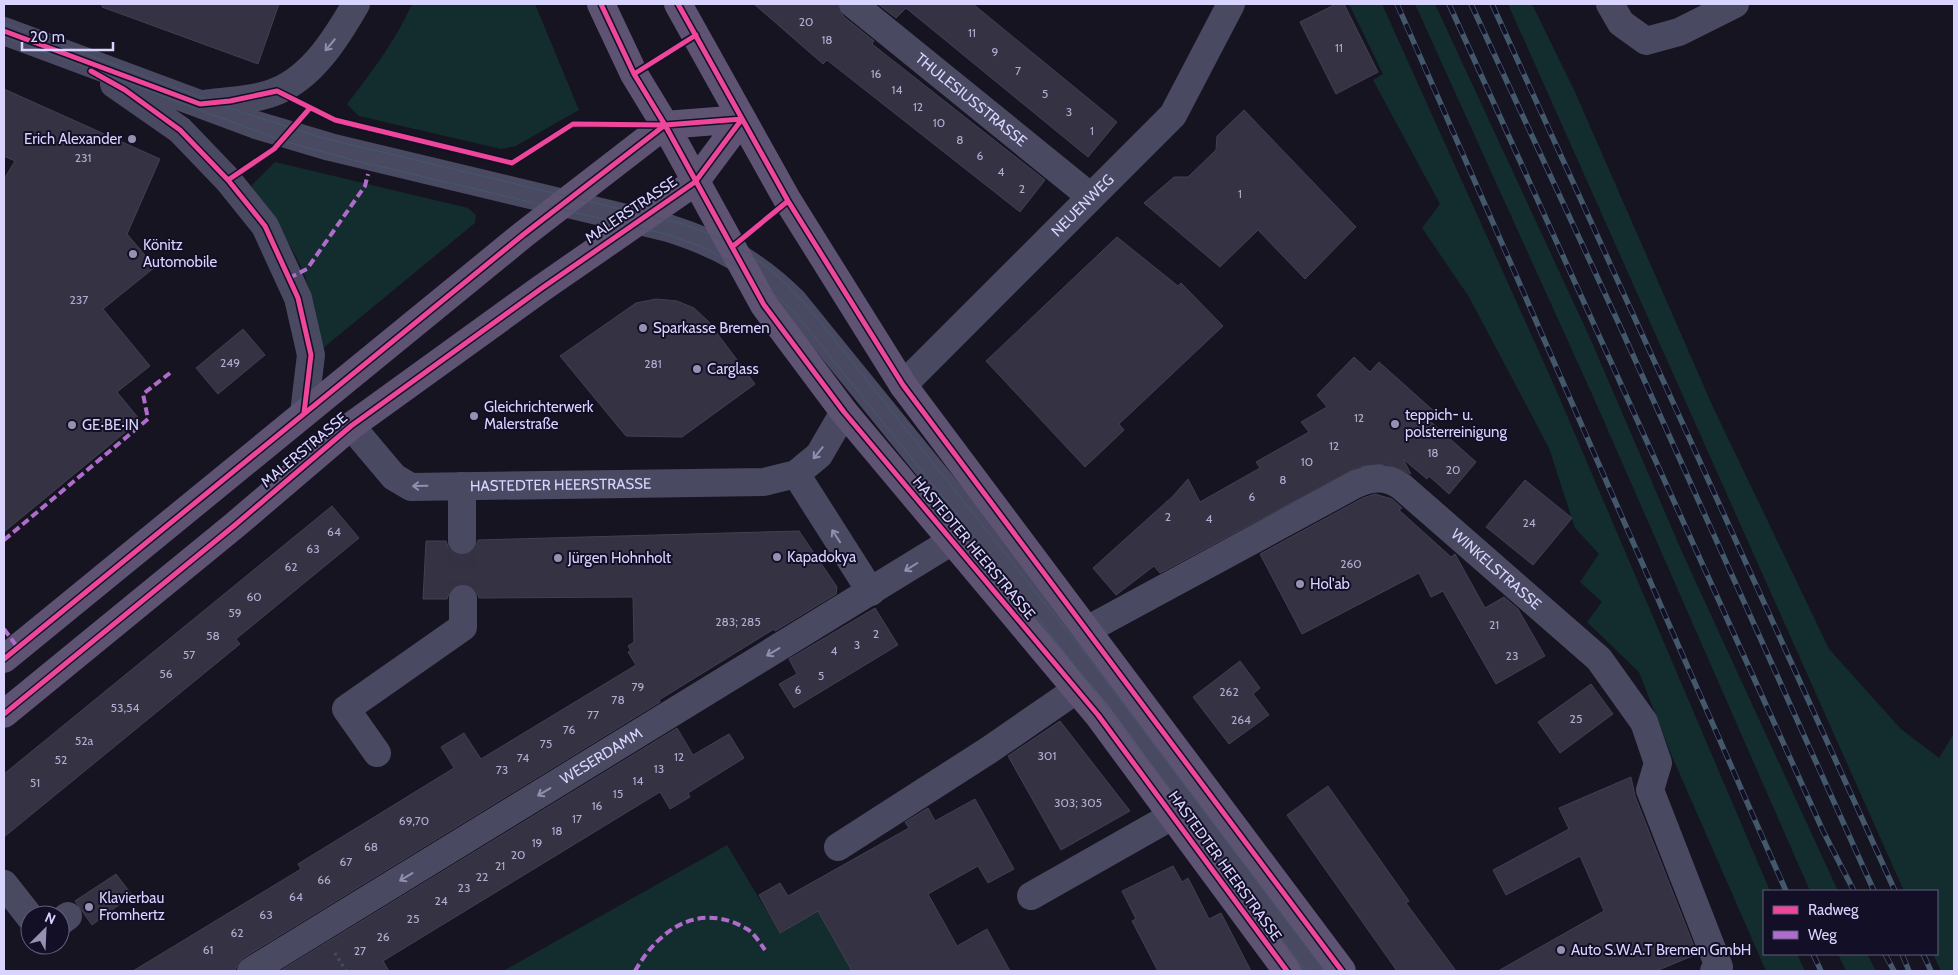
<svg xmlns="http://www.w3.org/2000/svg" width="1958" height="975" font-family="Cabin,sans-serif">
<rect width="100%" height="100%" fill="#161421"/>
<path fill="#132c2d" d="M412,4H535L579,110L516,146L501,149L359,116L347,104C371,73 396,40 412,4Z
M1349,4H1382L1554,385L1770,891H1764V954H1797L1805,971H1766L1671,754L1639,672L1587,622L1602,602L1580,582L1599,554L1575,528L1549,448L1469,297L1422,228L1440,204L1373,80L1383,74Z
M1415,4H1435L1590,338L1682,552L1838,891H1810L1596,403Z
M1508,4H1532L1575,92L1713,407L1829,649L1901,729L1939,758L1954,733V971H1941L1933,954H1937V891H1904Z
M275,162L468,208L476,215L475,223L322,349C317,323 313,294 302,269C289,240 269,213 251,186Z
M727,845L780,933L818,911L852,971H503Z
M1838,954H1867L1876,971H1846Z"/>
<path fill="#343243" stroke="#433f54" d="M102,4H279L258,64L102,7Z
M754,4H838L843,16L874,41L872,44L1045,180L1020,212L827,60L823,64Z
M878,4H973L1117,122L1088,157L906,8L896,18Z
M1336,4H1344L1378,72L1336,94L1300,22Z
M4,89L160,159L127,234L155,267L103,309L150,366L117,392L140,420L4,532V179L15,161L4,156Z
M1244,110L1356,227L1305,279L1258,230L1220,267L1144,203L1174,177H1188L1216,150L1217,136Z
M1117,237L1178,286L1181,283L1223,326L1119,424L1124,430L1085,467L986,361Z
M656,299L677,301L694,308L708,321L755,384L682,437L626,436L560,356L636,303Z
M243,329L265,355L218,394L196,368Z
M1354,357L1370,372L1379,362L1436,413L1429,420L1476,462L1449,494L1429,476L1427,479L1403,459L1411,474L1386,464L1358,467L1160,573L1154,566L1116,595L1093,568L1173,496L1188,479L1200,502L1260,468L1256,462L1309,432L1301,422L1327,407L1317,395Z
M1525,480L1572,518L1533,565L1486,527Z
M1375,494L1392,499L1402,508L1399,510L1451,557L1455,554L1485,608L1504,597L1518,609L1545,656L1496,684L1443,591L1431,597L1419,573L1302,634L1260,554L1363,498Z
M332,506L359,538L236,639L240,644L4,837V774Z
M799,531L837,587L836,594L775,631L774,629L659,700L660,702L243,958L238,963L235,971H133L301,869L298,864L454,768L441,747L464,733L481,759L636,665L628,652L631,651L628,646L634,642L633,597L479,598L477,592L471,586L463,583L456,585L450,591L447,599H423L426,541H446L448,547L454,553L462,556L469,554L475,548L478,540Z
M875,608L898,645L794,708L779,684L797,674L789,659Z
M1240,661L1260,688L1253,694L1269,715L1229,744L1193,697Z
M1591,684L1613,714L1560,753L1538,722Z
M1060,721L1130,811L1061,850L1008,756Z
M677,728L693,755L729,734L744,758L688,793L690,797L670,809L660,792L383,961L389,971H280Z
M1631,777L1635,796L1697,954L1656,971H1498L1604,911L1580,856L1506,895L1493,870L1569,829L1559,808Z
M1328,786L1409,901L1406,903L1456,971H1397L1287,815Z
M975,799L1014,869L988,883L978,866L928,894L957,946L987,929L1010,971H852L818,911L780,933L759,895L780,883L788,896L909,828L905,822L928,808L935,821Z
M1173,866L1182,882L1188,878L1209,919L1221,913L1251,971H1158L1132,921L1136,919L1122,891Z
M116,874L132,895L92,925L75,901Z"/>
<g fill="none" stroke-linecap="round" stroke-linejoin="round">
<path stroke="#333142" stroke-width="28" stroke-dasharray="28 14" stroke-linecap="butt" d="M462,540L463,599"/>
<path stroke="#44505f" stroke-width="3" stroke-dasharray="2.5 4" stroke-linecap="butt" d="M335,953L346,971"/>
<g stroke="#4a4962" stroke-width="28">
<path id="s1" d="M853,4L1091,197"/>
<path d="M1610,4L1621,23L1646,41L1679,32L1735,4"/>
<path d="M4,31L256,125L330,147L668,228C719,244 756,264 794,302L971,520L1078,657L1317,971"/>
<path d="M114,84L180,130L228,180L265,226L298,298L311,355L304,413"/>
<path d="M204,104C226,101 257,100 277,91C313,76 337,37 356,4"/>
<path id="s2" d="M903,385L1173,115L1231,4"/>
<path id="s3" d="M351,426L394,477L411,487L764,482L796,474L819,455L844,412"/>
<path d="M796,474L871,592"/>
<path d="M462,486V540"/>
<path id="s4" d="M1085,631L1356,484C1373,477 1385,476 1401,486L1599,659L1644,722L1658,763L1650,790L1719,967L1714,971"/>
<path d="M377,753L346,709L463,627V599"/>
<path d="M838,847L989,750L1076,690"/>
<path d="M4,884L30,917"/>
<path d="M1031,896L1172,816"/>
<path d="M60,922L68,916"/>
<path id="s5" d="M251,971L952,541"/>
</g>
<path stroke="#5e5373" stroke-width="28" d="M601,4L634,74L665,125L764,305L844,412L1098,715L1287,971
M678,4L788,201L903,385L1342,971
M4,659L524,234L665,125L742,119
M4,714L235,525L351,426L542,288L695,182L742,119"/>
<path stroke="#43596b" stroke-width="1" d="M4,23L229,108L319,137L679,223C758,248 788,281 838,344L1083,651L1325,971
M4,37L283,141L357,161L670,235C680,240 690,242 700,246C736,263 768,287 796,314L967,527L1154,768L1306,971"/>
<g stroke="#43596b" stroke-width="5.5">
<path id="rail" d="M1397,4L1786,891
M1449,4L1824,833L1854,891
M1471,4L1619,324L1874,891
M1492,4L1895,891
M1813,954L1821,971
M1885,954L1894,971
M1902,954L1909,971
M1923,954L1931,971"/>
</g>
<use href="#rail" stroke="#130f26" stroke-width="4" stroke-dasharray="11" stroke-linecap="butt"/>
<path stroke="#b06ccc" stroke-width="4" stroke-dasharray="8 4" stroke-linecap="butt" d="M289,278L307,269L365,186L368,174
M4,540L148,419L143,394L170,373
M4,629L18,648
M635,971C659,929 699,901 747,929C754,933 760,943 765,950"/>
<g stroke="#130f26" stroke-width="8">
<path id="cycleway" d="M601,4L634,74L665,125L764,305L844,412L1098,715L1287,971
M678,4L788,201L903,385L1342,971
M4,31L200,104L230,101L277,91L335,120L512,163L573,124L665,125L742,119
M91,71L125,90L180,130L228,180L265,226L298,298L311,355L304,413
M634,74L696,35
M228,180L274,149L310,108
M732,247L788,201
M4,659L524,234L665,125
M4,714L235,525L351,426L542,288L695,182L742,119"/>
</g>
<use href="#cycleway" stroke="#ed469a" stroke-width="5"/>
</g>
<defs><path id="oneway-shaft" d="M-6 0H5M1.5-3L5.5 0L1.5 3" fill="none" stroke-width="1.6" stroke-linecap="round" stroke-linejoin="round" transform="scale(1.25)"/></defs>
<g stroke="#928eb0">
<use href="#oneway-shaft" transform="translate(330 45) rotate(130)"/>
<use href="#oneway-shaft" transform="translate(818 453) rotate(129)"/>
<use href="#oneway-shaft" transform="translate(420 486) rotate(179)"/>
<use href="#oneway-shaft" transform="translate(836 536) rotate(-123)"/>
<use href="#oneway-shaft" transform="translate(911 567) rotate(148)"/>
<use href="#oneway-shaft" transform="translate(773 652) rotate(149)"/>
<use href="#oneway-shaft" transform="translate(544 792) rotate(149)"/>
<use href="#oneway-shaft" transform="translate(406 877) rotate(149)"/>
</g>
<g fill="#9591b1" stroke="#130f26" stroke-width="2">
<circle cx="132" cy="139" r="5"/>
<circle cx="133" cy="254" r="5"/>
<circle cx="643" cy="328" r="5"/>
<circle cx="697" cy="369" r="5"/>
<circle cx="474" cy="416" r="5"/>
<circle cx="1395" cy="424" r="5"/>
<circle cx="72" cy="425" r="5"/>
<circle cx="777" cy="557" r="5"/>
<circle cx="558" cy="558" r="5"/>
<circle cx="1300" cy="584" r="5"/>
<circle cx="89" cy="907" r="5"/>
<circle cx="1561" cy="950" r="5"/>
</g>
<g text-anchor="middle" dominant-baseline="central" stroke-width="4" stroke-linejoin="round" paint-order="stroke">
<g font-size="12" fill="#b0acd0">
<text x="806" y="21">20</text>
<text x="972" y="32">11</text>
<text x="827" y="39">18</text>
<text x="1339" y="47">11</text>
<text x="995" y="51">9</text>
<text x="1018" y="70">7</text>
<text x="876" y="73">16</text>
<text x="897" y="89">14</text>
<text x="1045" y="93">5</text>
<text x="918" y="106">12</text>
<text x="1069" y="111">3</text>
<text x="939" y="122">10</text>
<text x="1092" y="130">1</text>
<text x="960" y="139">8</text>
<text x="980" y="155">6</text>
<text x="83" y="157">231</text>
<text x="1001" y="171">4</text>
<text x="1022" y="188">2</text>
<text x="1240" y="193">1</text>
<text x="79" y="299">237</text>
<text x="230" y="362">249</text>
<text x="653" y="363">281</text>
<text x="1359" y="417">12</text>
<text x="1334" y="445">12</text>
<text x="1433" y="452">18</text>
<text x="1307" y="461">10</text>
<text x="1453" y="469">20</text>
<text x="1283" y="479">8</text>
<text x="1252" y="496">6</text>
<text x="1168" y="516">2</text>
<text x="1209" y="518">4</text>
<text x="1529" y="522">24</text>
<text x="334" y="531">64</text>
<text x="313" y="548">63</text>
<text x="1351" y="563">260</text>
<text x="291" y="566">62</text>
<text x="254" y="596">60</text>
<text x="235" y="612">59</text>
<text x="738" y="621">283; 285</text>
<text x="1494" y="624">21</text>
<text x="876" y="633">2</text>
<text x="213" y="635">58</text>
<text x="857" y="644">3</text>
<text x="834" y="650">4</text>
<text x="189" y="654">57</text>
<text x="1512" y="655">23</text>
<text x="166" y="673">56</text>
<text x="821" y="675">5</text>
<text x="638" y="686">79</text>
<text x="798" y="689">6</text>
<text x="1229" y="691">262</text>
<text x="618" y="699">78</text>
<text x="125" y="707">53,54</text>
<text x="593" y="714">77</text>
<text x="1576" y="718">25</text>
<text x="1241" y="719">264</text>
<text x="569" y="729">76</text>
<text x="84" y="740">52a</text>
<text x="546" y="743">75</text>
<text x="1047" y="755">301</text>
<text x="679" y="756">12</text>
<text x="523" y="757">74</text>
<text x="61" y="759">52</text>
<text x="659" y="768">13</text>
<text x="502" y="769">73</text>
<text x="638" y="780">14</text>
<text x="35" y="782">51</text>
<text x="618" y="793">15</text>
<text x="1078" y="802">303; 305</text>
<text x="597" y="805">16</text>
<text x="577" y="818">17</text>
<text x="414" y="820">69,70</text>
<text x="557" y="830">18</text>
<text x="537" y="842">19</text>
<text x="371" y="846">68</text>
<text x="518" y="854">20</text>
<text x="346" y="861">67</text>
<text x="500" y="865">21</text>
<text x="482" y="876">22</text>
<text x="324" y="879">66</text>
<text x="464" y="887">23</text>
<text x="296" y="896">64</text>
<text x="441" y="900">24</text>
<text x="266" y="914">63</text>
<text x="413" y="918">25</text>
<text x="237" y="932">62</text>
<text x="383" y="936">26</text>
<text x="208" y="949">61</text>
<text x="360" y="950">27</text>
</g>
<g font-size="15" fill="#d9d4ff" stroke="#130f26">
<text stroke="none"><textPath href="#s1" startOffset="152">THULESIUSSTRASSE</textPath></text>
<text stroke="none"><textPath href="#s2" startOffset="254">NEUENWEG</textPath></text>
<text transform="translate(631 210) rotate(-34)">MALERSTRASSE</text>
<text transform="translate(304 450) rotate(-40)">MALERSTRASSE</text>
<text stroke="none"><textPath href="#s3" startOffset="236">HASTEDTER HEERSTRASSE</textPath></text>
<text transform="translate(974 548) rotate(50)">HASTEDTER HEERSTRASSE</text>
<text stroke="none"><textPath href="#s4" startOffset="482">WINKELSTRASSE</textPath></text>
<text stroke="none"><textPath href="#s5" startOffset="411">WESERDAMM</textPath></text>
<text transform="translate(1225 866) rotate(54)">HASTEDTER HEERSTRASSE</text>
</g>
<g font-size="15" fill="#d9d4ff" stroke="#130f26" text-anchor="start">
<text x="122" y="139" text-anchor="end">Erich Alexander</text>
<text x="143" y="245">Könitz<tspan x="143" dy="17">Automobile</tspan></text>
<text x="653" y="328">Sparkasse Bremen</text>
<text x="707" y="369">Carglass</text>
<text x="484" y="407">Gleichrichterwerk<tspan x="484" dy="17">Malerstraße</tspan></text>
<text x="1405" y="415">teppich- u.<tspan x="1405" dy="17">polsterreinigung</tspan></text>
<text x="82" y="425">GE·BE·IN</text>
<text x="787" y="557">Kapadokya</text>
<text x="568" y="558">Jürgen Hohnholt</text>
<text x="1310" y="584">Hol'ab</text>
<text x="99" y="898">Klavierbau<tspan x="99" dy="17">Fromhertz</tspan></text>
<text x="1571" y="950">Auto S.W.A.T Bremen GmbH</text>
</g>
</g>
<rect width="1958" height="975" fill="none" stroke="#d9d4ff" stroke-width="10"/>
<rect x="1763" y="890" width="175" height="65" fill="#130f26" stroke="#625e7d"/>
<rect x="1773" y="906" width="25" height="8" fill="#ed469a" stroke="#625e7d"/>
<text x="1808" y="915" font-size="15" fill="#d9d4ff">Radweg</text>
<rect x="1773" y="931" width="25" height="8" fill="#b06ccc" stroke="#625e7d"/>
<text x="1808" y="940" font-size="15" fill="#d9d4ff">Weg</text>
<g transform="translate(45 930) rotate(24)"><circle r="24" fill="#130f26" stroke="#625e7d"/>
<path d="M0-4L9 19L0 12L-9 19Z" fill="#9591b1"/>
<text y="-8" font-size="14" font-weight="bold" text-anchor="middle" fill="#d9d4ff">N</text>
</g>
<path d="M22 42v8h91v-8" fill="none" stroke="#d9d4ff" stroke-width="2.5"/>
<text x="30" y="42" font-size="15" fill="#d9d4ff" stroke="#130f26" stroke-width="4" paint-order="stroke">20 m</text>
</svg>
